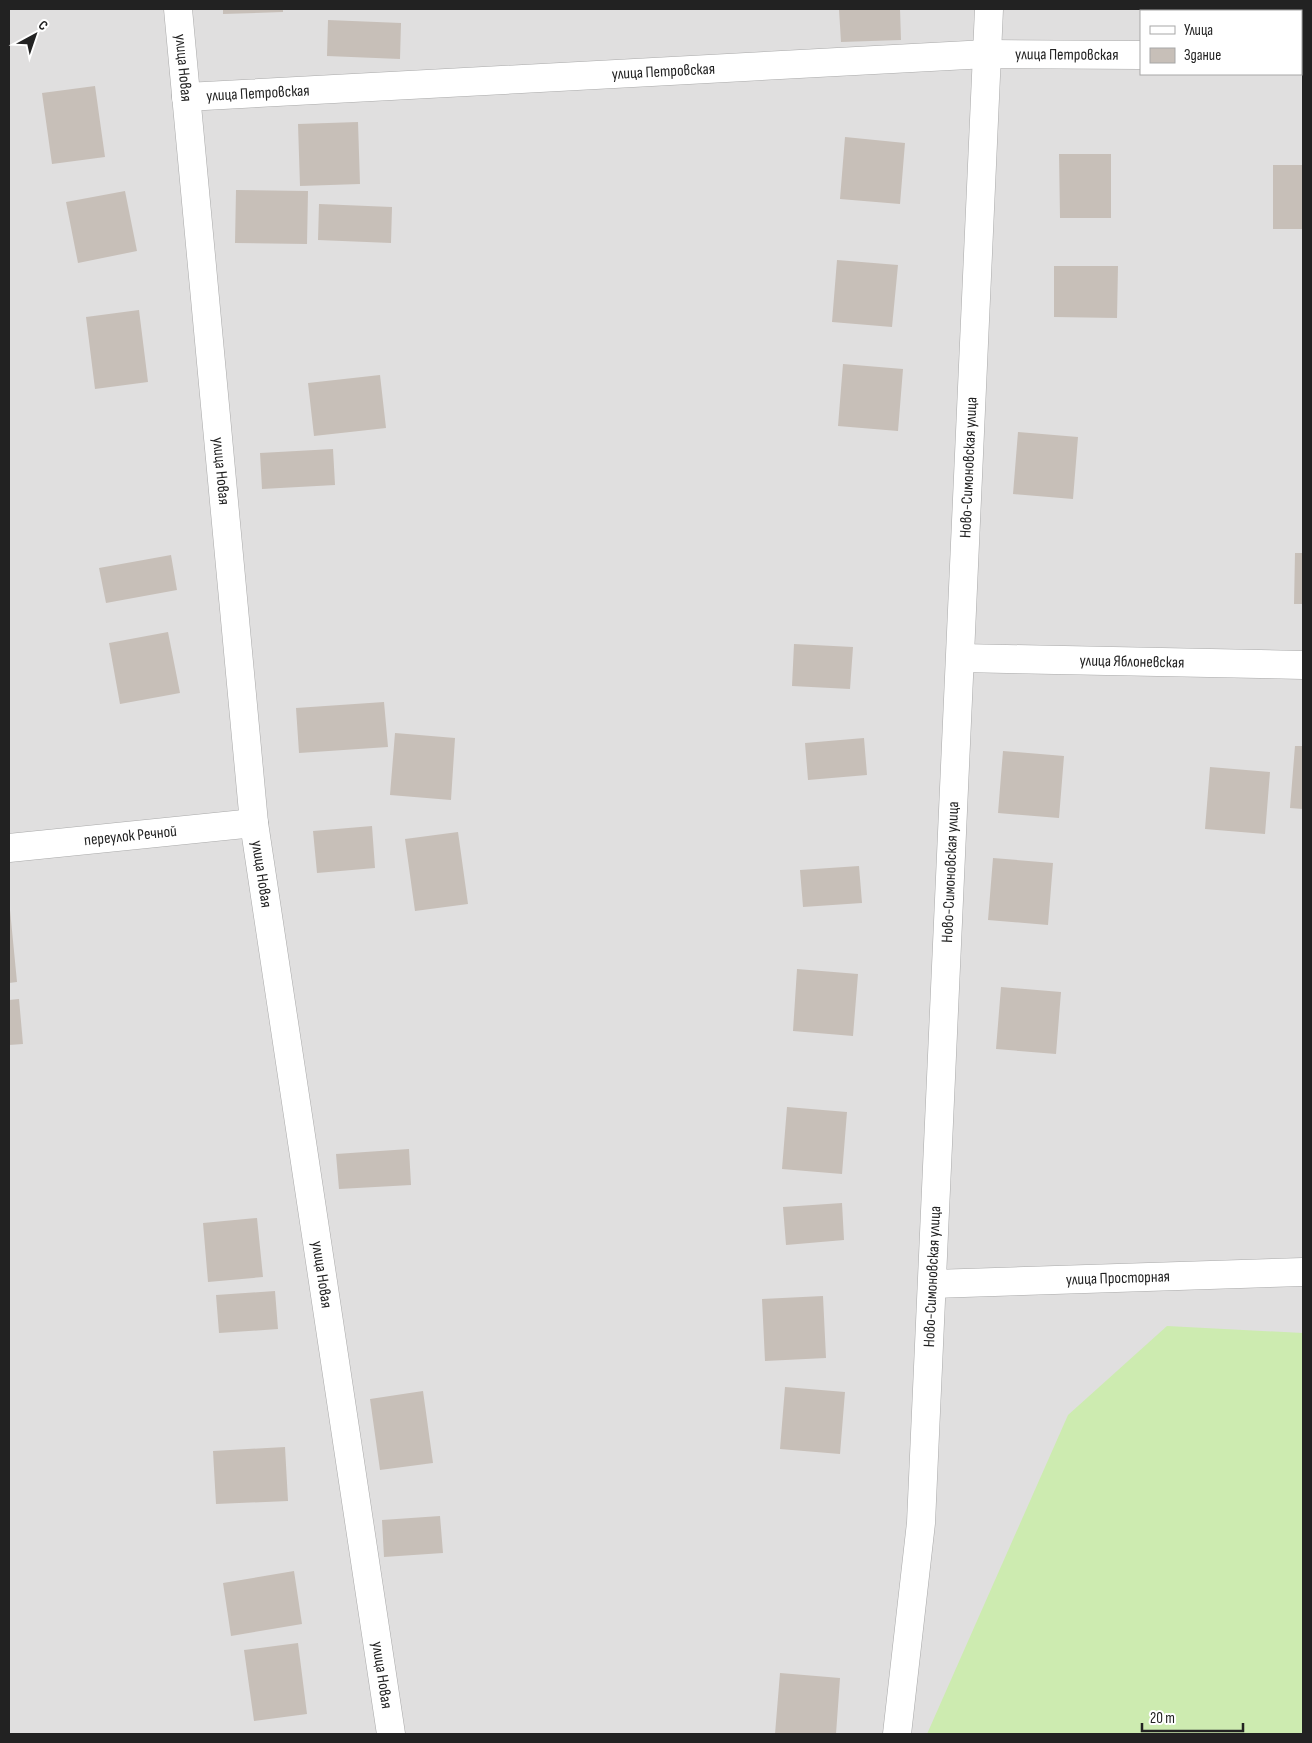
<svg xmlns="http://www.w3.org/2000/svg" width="1312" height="1743" font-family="'Sofia Sans Condensed',sans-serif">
<rect width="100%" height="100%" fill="#f2efe9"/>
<path fill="#e0dfdf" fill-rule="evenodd" d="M9,9H1303V1734H9ZM1141,11H1301V74H1141Z"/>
<path fill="#cdebb0" d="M1167,1326L1303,1333V1734H927L1068,1415Z"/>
<path fill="#c7bfb8" d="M223,9H283V12L223,14Z
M839,9H900L901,40L841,42Z
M328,20L401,23L400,59L327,56Z
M95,86L105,157L52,164L42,93Z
M358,122L360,184L300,186L298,124Z
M845,137L905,143L900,204L840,199Z
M1059,154H1111V218H1060Z
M1273,165H1303V229H1273Z
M236,190L308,191L307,244L235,243Z
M125,191L137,251L78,263L66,202Z
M319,204L392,207L391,243L318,240Z
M837,260L898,265L892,327L832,322Z
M1054,266H1118L1117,318L1054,317Z
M139,310L148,382L95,389L86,317Z
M843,364L903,369L898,431L838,426Z
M380,375L386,428L314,436L308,383Z
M1018,432L1078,437L1073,499L1013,494Z
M333,449L335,485L262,489L260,453Z
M1295,553H1303V604H1294Z
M171,555L177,590L106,603L99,568Z
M168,632L180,693L120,704L109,643Z
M794,644L853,647L850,689L792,686Z
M384,702L388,747L299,753L296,708Z
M395,733L455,738L451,800L390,795Z
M864,738L867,775L808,780L805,743Z
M1295,746H1303V809L1290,808Z
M1003,751L1064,756L1059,818L998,813Z
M1210,767L1270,772L1265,834L1205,829Z
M372,826L375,868L317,873L313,831Z
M458,832L468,904L415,911L405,839Z
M993,858L1053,863L1048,925L988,920Z
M859,866L862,903L803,907L800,870Z
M9,910H10L17,982L9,983Z
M797,969L858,974L853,1036L793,1031Z
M1001,987L1061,992L1056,1054L996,1049Z
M19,999L23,1044L9,1045V1000Z
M787,1107L847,1112L842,1174L782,1169Z
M409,1149L411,1185L339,1189L336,1154Z
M842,1203L844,1240L786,1245L783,1207Z
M257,1218L263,1277L208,1282L203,1223Z
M275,1291L278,1329L219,1333L216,1295Z
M823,1296L826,1358L765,1361L762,1299Z
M785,1387L845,1392L840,1454L780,1449Z
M423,1391L433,1463L380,1470L370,1399Z
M285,1447L288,1501L216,1504L213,1451Z
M440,1516L443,1553L384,1557L382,1520Z
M294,1571L302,1624L231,1636L223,1583Z
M298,1643L307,1714L254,1721L244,1650Z
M780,1673L840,1678L836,1734H775Z"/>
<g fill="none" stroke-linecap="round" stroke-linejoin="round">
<g stroke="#a9a9a9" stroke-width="29">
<g id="minor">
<path id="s1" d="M178,9L254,823L391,1734"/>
<path d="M1301,56H1303"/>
<path id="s2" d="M186,97L987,54L1141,55"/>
<path id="s3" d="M961,658L1303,665"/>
<path id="s4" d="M9,848L254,823"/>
<path id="s5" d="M933,1284L1303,1272"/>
<path id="s6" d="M897,1734L921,1523L989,9"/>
</g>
</g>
<use href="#minor" stroke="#fff" stroke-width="28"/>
</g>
<g text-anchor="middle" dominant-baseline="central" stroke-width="5" stroke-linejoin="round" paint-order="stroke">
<g font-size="16" fill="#222" stroke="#fff">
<text stroke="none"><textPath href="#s2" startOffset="882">улица Петровская</textPath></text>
<text stroke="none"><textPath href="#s1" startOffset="59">улица Новая</textPath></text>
<text stroke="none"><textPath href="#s2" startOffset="478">улица Петровская</textPath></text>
<text stroke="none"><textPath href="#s2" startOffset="72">улица Петровская</textPath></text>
<text stroke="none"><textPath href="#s6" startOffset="1269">Ново-Симоновская улица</textPath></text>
<text stroke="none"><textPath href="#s1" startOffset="464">улица Новая</textPath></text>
<text stroke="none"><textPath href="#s3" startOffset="171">улица Яблоневская</textPath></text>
<text stroke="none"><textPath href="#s4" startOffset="122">переулок Речной</textPath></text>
<text stroke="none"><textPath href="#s6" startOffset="864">Ново-Симоновская улица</textPath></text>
<text stroke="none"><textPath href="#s1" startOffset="869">улица Новая</textPath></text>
<text stroke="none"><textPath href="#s1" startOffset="1274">улица Новая</textPath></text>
<text stroke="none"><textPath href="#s6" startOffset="459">Ново-Симоновская улица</textPath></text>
<text stroke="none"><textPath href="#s5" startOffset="185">улица Просторная</textPath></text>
<text stroke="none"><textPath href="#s1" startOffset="1679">улица Новая</textPath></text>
</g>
</g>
<rect width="1312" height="1743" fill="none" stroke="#222222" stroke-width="20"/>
<rect x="1140" y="10" width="162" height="65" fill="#ffffff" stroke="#a7a7a7"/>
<rect x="1150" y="26" width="25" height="8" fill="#ffffff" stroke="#a7a7a7"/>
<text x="1184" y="35" font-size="15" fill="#222222">Улица</text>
<rect x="1150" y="48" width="25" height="15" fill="#c7bfb8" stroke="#a7a7a7"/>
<text x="1184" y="60" font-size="15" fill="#222222">Здание</text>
<g transform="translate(35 35) rotate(40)" stroke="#ffffff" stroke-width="4" paint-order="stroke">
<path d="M0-4L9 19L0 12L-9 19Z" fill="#222222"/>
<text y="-8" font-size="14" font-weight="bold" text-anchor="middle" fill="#222222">С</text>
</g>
<path d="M1142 1723v8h101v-8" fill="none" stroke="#222222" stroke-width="2.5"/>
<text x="1150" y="1723" font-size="15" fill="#222222" stroke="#ffffff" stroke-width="4" paint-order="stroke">20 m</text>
</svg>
